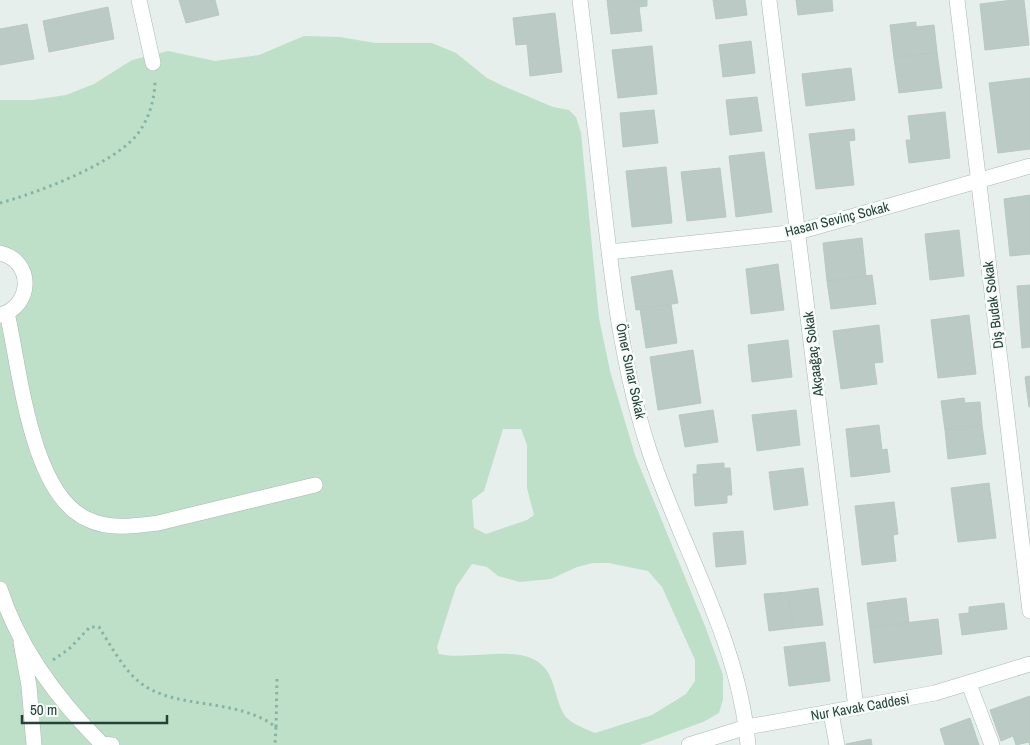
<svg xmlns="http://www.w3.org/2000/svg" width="1030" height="745" font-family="'Archivo Narrow',sans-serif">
<rect width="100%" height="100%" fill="#e6efeb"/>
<path fill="#bfe0c8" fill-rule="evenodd" d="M304,36L340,37L375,43H432L456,53L487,78L503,86L553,107L569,110L576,117L581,133L599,318L610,371L635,455L705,626L723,675V699L719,713L703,722L640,745H0V315L26,287L0,249V100H32L66,95L94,84L132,60L168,51L215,61L259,55ZM503,429H521L527,445V488L534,515L527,520L486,534L474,528L472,500L484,491ZM593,563H609L648,571L662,587L695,660V681L686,694L652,715L595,733C586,729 570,723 565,716C552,695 557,669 531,658C508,648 467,660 439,654L437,647L456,587L472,564L487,567L498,576L520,582L551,579L577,567Z"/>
<path fill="#bbcac4" stroke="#b8c9c2" d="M179,0H215L219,15L186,23Z
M607,0H647V6L639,7L642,31L611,34Z
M713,0H745L747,15L716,19Z
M796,0H832L833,11L798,15Z
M1013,0H1024L1029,45L985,50L980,4Z
M108,7L114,39L49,52L43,21Z
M555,13L562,72L530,76L527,44L516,45L513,18Z
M916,22V27L934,25L937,52L894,58L890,25Z
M27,24L34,59L0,65V29Z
M751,41L755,73L723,77L719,45Z
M652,46L657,94L618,98L612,50Z
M937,52L942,88L899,93L894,58Z
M851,68L855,100L806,106L802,74Z
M1030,78V149L998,153L989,83Z
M757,97L762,131L730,135L726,100Z
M654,110L658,143L623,147L620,113Z
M945,112L950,158L909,163L906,140H911L908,116Z
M854,129L855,140L849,141L854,185L816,189L809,134Z
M764,152L772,212L736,217L729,156Z
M666,167L672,223L632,227L626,171Z
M720,168L726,217L687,221L681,172Z
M1030,195V254L1010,256L1004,199Z
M959,230L964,276L930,280L925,234Z
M862,238L866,276L827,281L823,243Z
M778,264L784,310L751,314L746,269Z
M672,270L678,303L636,310L631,277Z
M872,275L876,304L831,309L827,281Z
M1030,285V347L1022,348L1017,286Z
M671,304L677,343L646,348L640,309Z
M969,315L976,374L938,378L931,320Z
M879,325L883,362L874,363L877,384L841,389L833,331Z
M788,340L792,377L752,382L748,345Z
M693,350L701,403L658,410L650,357Z
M1030,376V407H1029L1025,377Z
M964,398L965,403L980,402L982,425L945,430L941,401Z
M713,410L718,442L685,447L679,415Z
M796,410L800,445L757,451L752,415Z
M879,425L882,450L887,449L890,472L851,477L846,429Z
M982,425L986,454L948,459L945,430Z
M724,463V468H730L732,495H727V503L695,506L693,474H697V465Z
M803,468L808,505L774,510L769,472Z
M989,483L996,538L958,542L951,488Z
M894,502L898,534L893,535L896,561L862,565L855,506Z
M743,531L746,564L716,567L713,533Z
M818,588L823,625L793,628L788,592Z
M788,592L793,628L769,631L764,594Z
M906,598L909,623L870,627L867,603Z
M1004,603L1007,629L962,635L959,614L969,613V607Z
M938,619L942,654L874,663L870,627Z
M825,642L830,681L789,686L784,647Z
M1030,696V745L1029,742L1016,745L1013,736L1001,741L990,710Z
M970,718L979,745H945L940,729Z
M871,739L872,745H846V744Z"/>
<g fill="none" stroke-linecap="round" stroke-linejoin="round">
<g stroke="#a8b8b2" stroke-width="16">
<path id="minor" d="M139,0L153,63
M580,0C588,64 595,128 602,192C612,280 622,369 650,453C683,551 739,641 748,745
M769,0L856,708
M957,0L1030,611
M609,252L798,232L1030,166
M0,253C34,261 33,306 0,315
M7,313C20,368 30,493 87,519C109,530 135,526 158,523L315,485
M0,589C19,648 59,701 102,744L112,745
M21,642L29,686L34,745
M969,684L992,745
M831,713L837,745
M689,745L747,727L935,693L1030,664"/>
</g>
<path stroke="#86b3a5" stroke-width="3" stroke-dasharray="2.5 4" stroke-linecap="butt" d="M0,203C37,193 111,165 136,136C149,120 155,99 155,79
M53,660L69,649L90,627H99C109,643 123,668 137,680C171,711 235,696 276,727L275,745
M276,727L277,678"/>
<use href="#minor" stroke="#fff" stroke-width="15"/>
</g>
<g text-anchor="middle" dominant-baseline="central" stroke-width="5" stroke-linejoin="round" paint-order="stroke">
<g font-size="14" fill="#24423a" stroke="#f7fbf9">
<text transform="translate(837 219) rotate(-14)">Hasan Sevinç Sokak</text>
<text transform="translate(993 305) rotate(-97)">Diş Budak Sokak</text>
<text transform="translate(813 354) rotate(-97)">Akçaağaç Sokak</text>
<text transform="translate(631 371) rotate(78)">Ömer Sunar Sokak</text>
<text transform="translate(860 707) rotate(-10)">Nur Kavak Caddesi</text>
</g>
</g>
<path d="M22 715v8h145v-8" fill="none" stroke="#24423a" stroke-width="2.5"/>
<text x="30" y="715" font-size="15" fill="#24423a" stroke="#f7fbf9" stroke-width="4" paint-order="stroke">50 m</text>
</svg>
